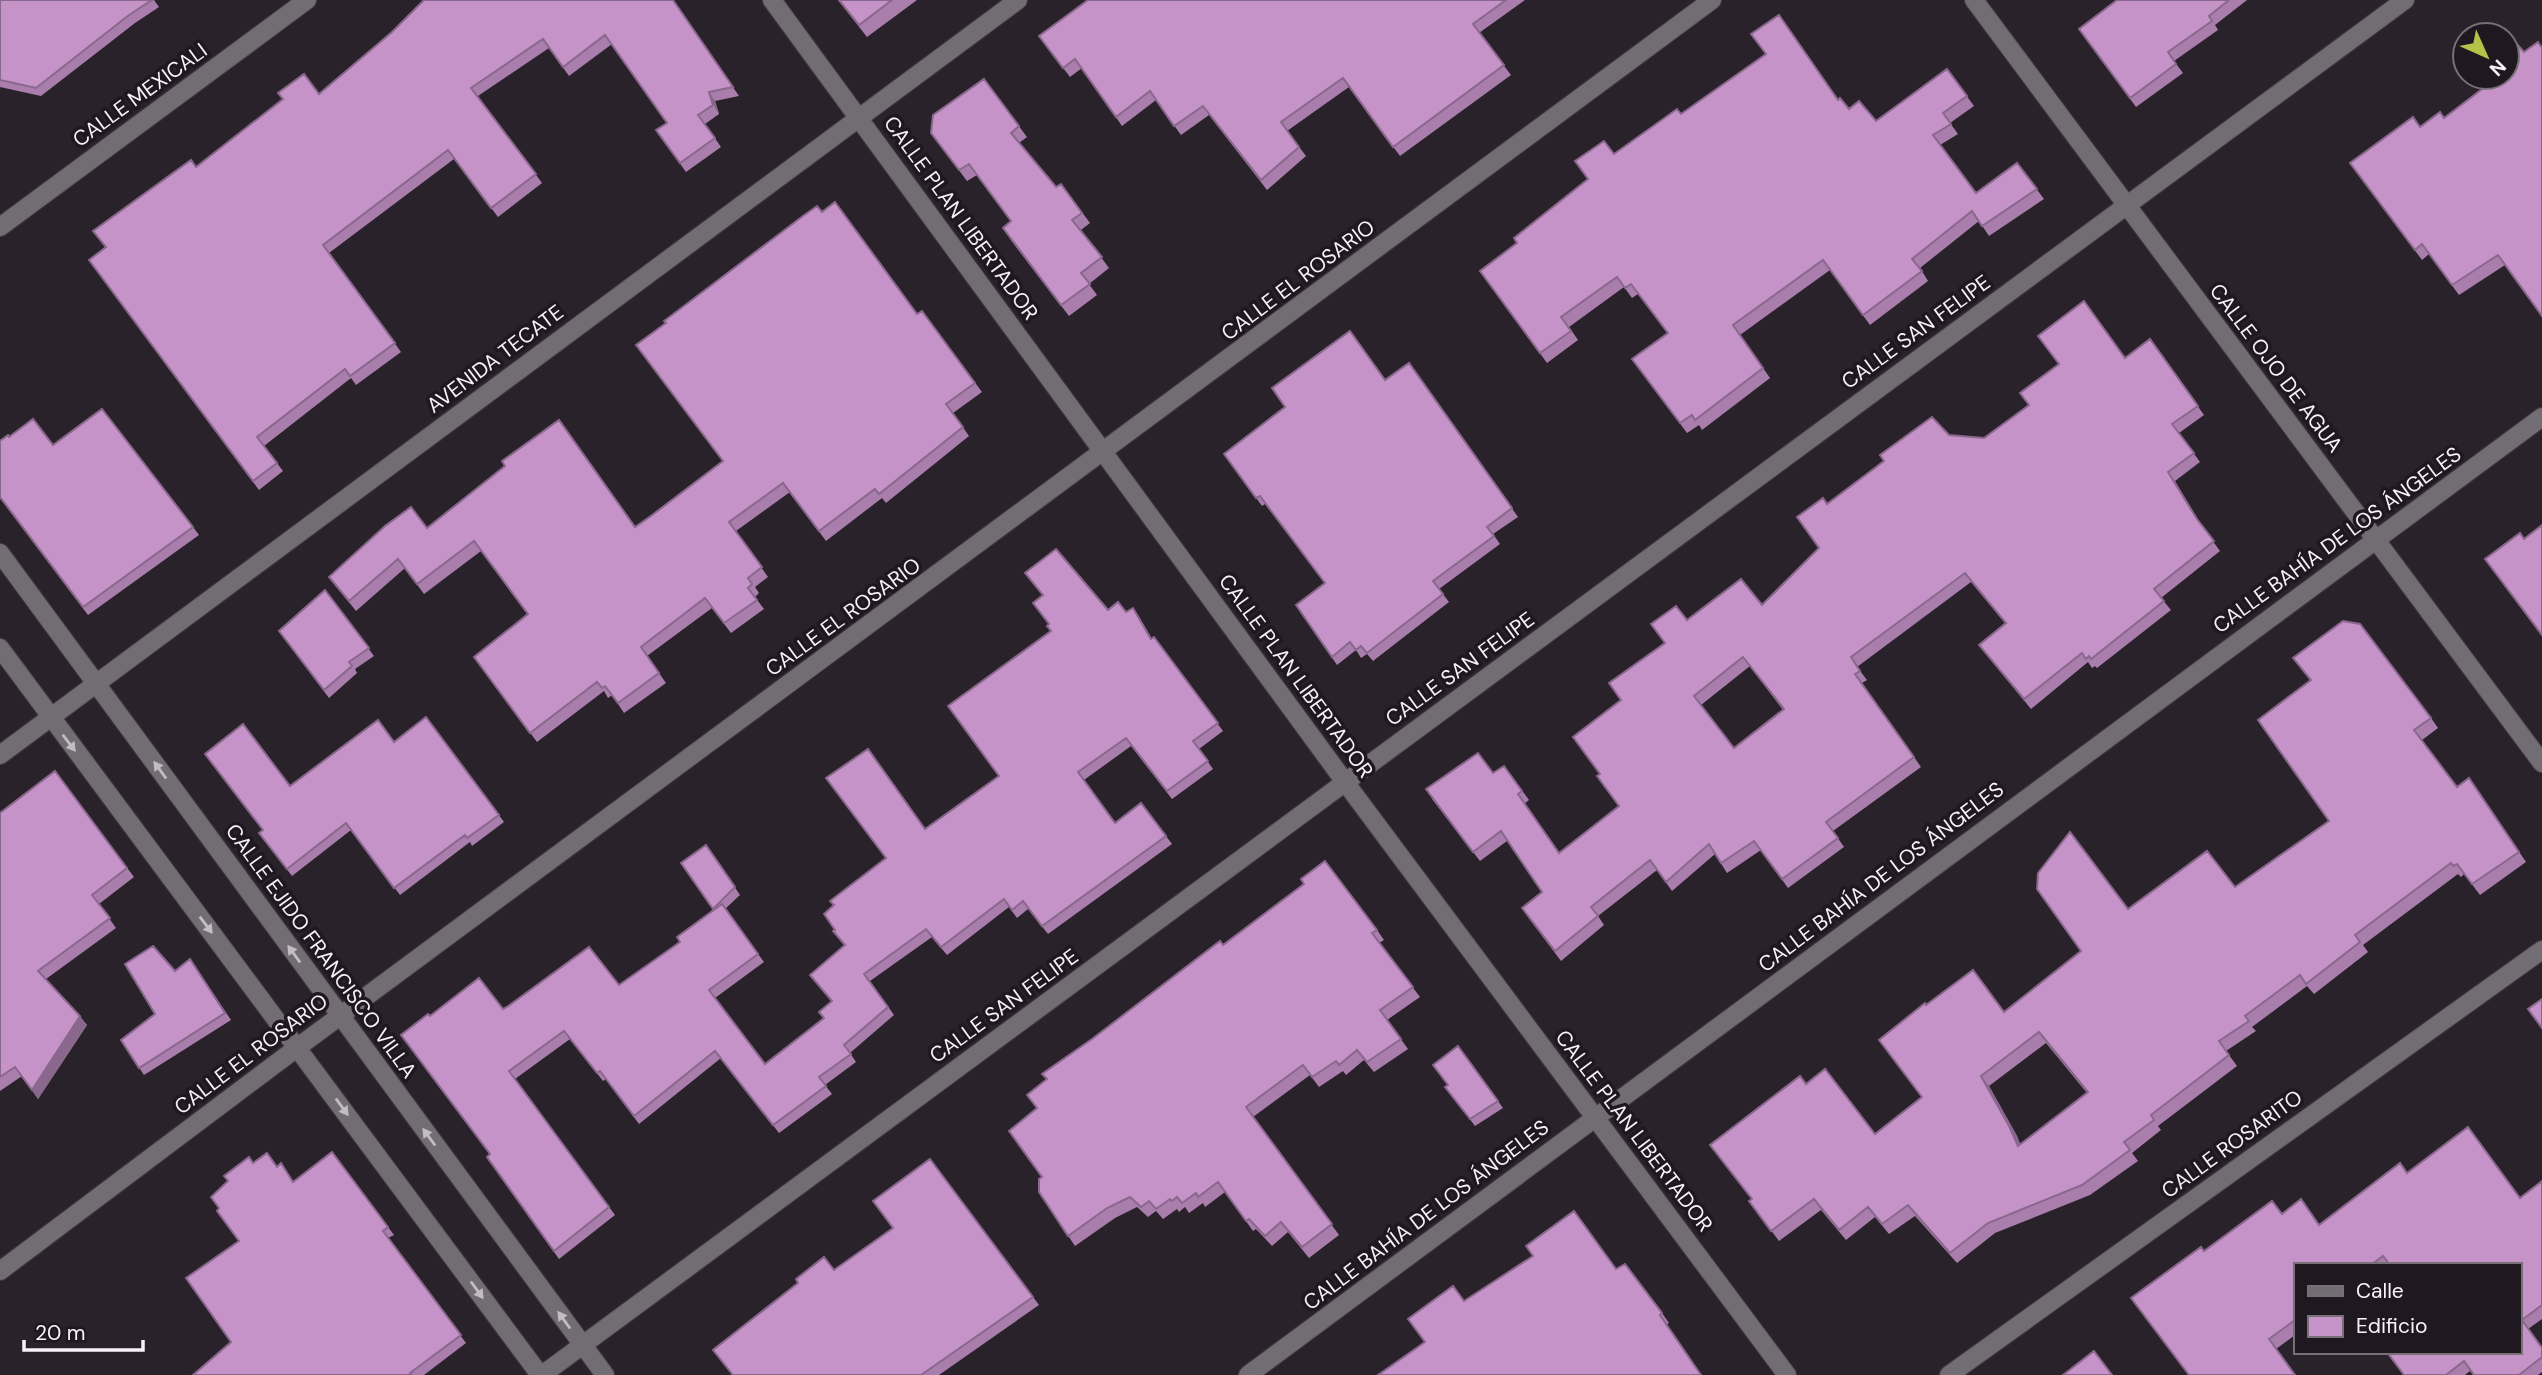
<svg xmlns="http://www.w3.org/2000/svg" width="2542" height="1375" font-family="'DM Sans',sans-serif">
<rect width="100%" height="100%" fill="#2a222b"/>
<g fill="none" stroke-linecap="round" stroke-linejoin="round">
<g stroke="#473f48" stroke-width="20">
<path id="minor" d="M772,0L1345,782L1787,1375
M1974,0L2542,763
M0,227L307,0
M0,553L605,1375
M0,648L540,1375
M0,755L1018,0
M0,1271L298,1047L1712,0
M542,1375L2405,0
M1248,1375L2542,417
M1949,1375L2542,950"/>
</g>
<use href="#minor" stroke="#726d72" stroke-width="18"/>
</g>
<path fill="#a97eac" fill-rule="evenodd" d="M0,0H154L159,7L135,23L41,96L0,87Z
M673,0L739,96L715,101L719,114L705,124L721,147L686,172L656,130L667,123L612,44L569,76L549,48L478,96L542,183L498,217L454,159L329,253L401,352L356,385L351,378L264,446L283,471L259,490L89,260L106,248L196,167L319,94Z
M838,0H917L867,37Z
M1088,0H1525L1479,33L1511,75L1400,156L1349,87L1287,131L1306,156L1267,190L1209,115L1181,135L1156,100L1122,126L1082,68L1070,77L1039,36Z
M2117,0H2247L2215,25L2218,30L2174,61L2183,73L2136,107L2079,29Z
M2524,52L2505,265L2459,295L2429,254L2422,260L2350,163L2420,127L2444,118L2498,77Z
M1947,69L1974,106L1950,123L1958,134L1940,145L1976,193L2017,163L2044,199L1989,236L1979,221L1920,268L1928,281L1870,325L1830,270L1740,335L1770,378L1702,430L1699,425L1687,433L1632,359L1667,333L1638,294L1632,298L1624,287L1569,327L1578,340L1547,363L1480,271L1517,243L1588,179L1614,154L1681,114L1838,100L1849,109L1876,121Z
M984,79L1027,137L1019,143L1056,187L1061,184L1090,223L1081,230L1109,268L1089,284L1097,295L1069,316L1010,239L1011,221L977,175L967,181L931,133Z
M922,311L982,392L953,413L969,436L886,503L882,498L826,541L790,492L736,531L768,577L755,587L759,593L755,597L764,609L731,633L712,608L647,656L666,683L624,713L612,695L608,698L604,691L537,742L474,657L527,614L481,551L424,594L405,568L356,611L329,577L427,528L635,527Z
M2150,339L2204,415L2179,433L2200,462L2175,481L2201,525L2220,551L2161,598L2171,610L2097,668L2095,666L2092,668L2088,662L2031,709L1979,645L2005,623L1971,582L1857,667L1867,680L1862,683L1921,767L1833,831L1844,847L1788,888L1761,850L1727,873L1715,854L1672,891L1657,870L1598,916L1604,925L1561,961L1528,917L1542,892L1507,841L1480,861L1432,799L1493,773L1504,766L1529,800L1524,804L1559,853L1619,806L1600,774L1621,700L1687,620L1762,605L1819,548L1827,504L1949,435L1984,438L2125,358ZM1750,666L1783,710L1734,748L1701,705Z
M1409,363L1518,517L1493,534L1500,544L1439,589L1449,602L1373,661L1367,654L1361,658L1356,650L1337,665L1296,605L1325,583L1265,504L1262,506L1224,454L1385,380Z
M9,437L53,445L193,527L199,535L88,615L0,498Z
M325,590L374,656L355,669L357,673L329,698L279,631Z
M1108,610L1126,612L1138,615L1152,639L1154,637L1223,731L1199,749L1213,769L1172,799L1131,746L1084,780L1115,823L1141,803L1172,844L1048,934L1028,909L1017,918L1009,907L947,955L932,937L870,981L894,1015L850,1053L856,1062L825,1085L832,1094L779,1133L721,1058L639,1124L606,1079L603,1081L570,1039L515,1079L615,1215L559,1259L487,1157L490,1154L430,1016L503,1009L619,985L680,942L714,911L681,863L706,845L740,895L725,909L764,962L715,998L765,1064L824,1018L819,1012L832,1002L810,975L844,945L833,931L925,829L999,776L1050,631L1047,626Z
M2293,658L2431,718L2438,728L2422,740L2457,787L2469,778L2526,862L2480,895L2464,874L2461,877L2458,874L2363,945L2368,952L2314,994L2307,986L2252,1027L2256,1031L2226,1051L2237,1066L2158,1126L2161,1130L2132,1153L2138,1161L2090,1195L1995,1233L1957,1263L1915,1216L1889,1234L1875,1217L1846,1240L1821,1210L1779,1241L1749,1201L1752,1199L1710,1145L1806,1084L1875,1134L1922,1098L1926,1005L2004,1012L2081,951L2128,909L2235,887L2329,821L2310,680ZM2046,1043L2087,1093L2020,1144L2017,1136L1989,1086Z
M426,717L504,822L472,846L470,842L400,895L351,830L292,876L264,840L262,831L290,786L394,742Z
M55,771L134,877L99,904L116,928L46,979L87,1025L38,1099L22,1076L0,1091V813Z
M1377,930L1384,940L1379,943L1420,997L1387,1020L1408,1049L1374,1072L1364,1060L1346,1075L1343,1071L1319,1087L1310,1075L1253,1117L1339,1235L1309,1258L1288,1232L1272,1246L1256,1229L1253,1231L1225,1192L1205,1207L1203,1203L1189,1213L1185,1207L1179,1212L1177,1209L1163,1219L1156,1211L1148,1217L1137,1207L1115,1218L1075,1246L1039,1192L1042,1177L1037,1108L1027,1095L1047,1080L1092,1039L1223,945Z
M190,959L231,1020L144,1075L121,1040L155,1014L175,971Z
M1458,1046L1503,1108L1475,1126L1445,1087L1447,1085Z
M332,1152L394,1235L388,1238L466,1343L424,1375H193L231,1342L239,1241L253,1163L277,1167L293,1182Z
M930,1159L1039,1305L939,1375H732L713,1350L834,1270L893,1228Z
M2407,1173L2520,1198L2542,1181V1319L2528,1329L2542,1348V1372L2538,1375H2473L2470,1371L2465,1375H2404L2519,1265H2295V1335L2276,1349L2204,1251L2282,1214L2319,1225Z
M1616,1269L1662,1313L1669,1323L1667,1324L1424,1342L1464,1301Z"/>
<path fill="#8a678c" d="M709,92L715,101L719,114L713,105Z
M80,1016L87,1025L38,1099L32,1090Z
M1981,1076L1989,1086L2017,1136L2025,1156L2018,1146Z"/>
<path fill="#c593c8" stroke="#8a678c" stroke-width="2" fill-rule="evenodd" d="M0,0H152L129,15L36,88L0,80Z
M424,0H673L733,87L709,92L713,105L698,115L715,138L680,163L656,130L667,123L605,35L563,67L543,39L471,88L536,174L491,208L448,150L323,245L395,343L350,376L345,369L257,437L277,463L253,481L89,260L106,247L93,231L191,160L196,167L283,99L278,93L304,74L319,94L392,32Z
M839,0H892L859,25Z
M1088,0H1506L1473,24L1504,65L1393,147L1343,78L1281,122L1299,147L1261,180L1203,106L1174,126L1150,91L1116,117L1075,59L1063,68L1039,36Z
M2117,0H2229L2209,16L2212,21L2168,52L2176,64L2130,98L2079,29Z
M1779,15L1838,100L1840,98L1849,109L1859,101L1876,121L1947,69L1967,96L1943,113L1951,124L1933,135L1976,193L2017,163L2037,189L1982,226L1972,211L1912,259L1922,271L1863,315L1823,260L1733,325L1763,368L1695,420L1692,415L1680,423L1632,359L1668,333L1631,284L1625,288L1617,277L1561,317L1571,331L1540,353L1480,271L1517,243L1514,238L1588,179L1575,161L1604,141L1614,154L1677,109L1681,114L1766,54L1751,34Z
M2514,41L2524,52L2538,42L2542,48V316L2498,255L2452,285L2422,244L2415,250L2350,163L2413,117L2420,127L2440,112L2444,118L2498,77H2507V47Z
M984,79L1019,126L1011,133L1056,187L1061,184L1082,213L1072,220L1102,257L1081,273L1090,284L1061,305L1003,228L1011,221L969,164L959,170L931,133L933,115Z
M835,202L917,314L922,311L975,383L946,404L963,427L879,494L875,489L819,531L783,483L729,522L762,567L748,578L752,584L748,588L757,600L724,623L705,598L641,647L659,673L618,703L605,686L602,688L597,682L530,733L474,657L528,614L474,541L417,584L398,559L349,601L329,577L385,526L411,507L427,528L505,466L502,461L559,420L635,527L651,516L723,461L636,345L666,323L664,321L803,216L817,206L822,212Z
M2084,301L2125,358L2150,339L2198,406L2172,424L2194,453L2168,472L2197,519L2214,541L2154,589L2164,601L2091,659L2089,656L2086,659L2082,653L2024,699L1979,645L2006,623L1965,573L1851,657L1860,671L1855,674L1914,757L1826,822L1838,838L1782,879L1754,841L1721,863L1709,844L1666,882L1650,860L1591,907L1598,916L1555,951L1522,908L1542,892L1501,831L1473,852L1426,789L1478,753L1493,773L1504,766L1522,791L1518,794L1559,853L1619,806L1597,776L1600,774L1573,737L1621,700L1609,683L1665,643L1651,624L1676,606L1687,620L1741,579L1762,605L1819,548L1797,517L1823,498L1827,504L1884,461L1880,455L1932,417L1949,435L1984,438L2029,405L2020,393L2059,364L2038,336ZM1743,657L1784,709L1734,748L1694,696Z
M1350,331L1385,380L1409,363L1512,508L1487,527L1494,536L1433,581L1443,594L1367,653L1361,646L1356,650L1350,642L1332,657L1296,605L1325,583L1260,496L1256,498L1224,454L1285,407L1272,388Z
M102,409L193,527L83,607L0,497V441L8,435L9,437L33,419L53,445Z
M2542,525V635L2485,559L2520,533L2524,539Z
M1056,549L1108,610L1118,602L1126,612L1133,608L1151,639L1154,637L1218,723L1193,741L1208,761L1167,791L1126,738L1078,772L1115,823L1141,803L1166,836L1042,926L1023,901L1012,910L1004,899L941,947L926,929L864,974L888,1007L844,1045L851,1054L819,1077L826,1086L773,1125L715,1051L634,1116L600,1071L597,1073L564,1031L509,1071L609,1207L554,1251L487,1157L490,1154L401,1035L428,1014L430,1016L479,978L503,1009L507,1007L589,947L619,985L680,942L677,937L722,904L758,954L709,990L765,1064L824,1018L819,1012L832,1001L810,975L845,945L833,931L835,930L824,914L834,905L830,901L886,858L826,778L868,749L925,829L999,776L948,706L1051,631L1047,626L1049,624L1033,603L1043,595L1025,573Z
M325,590L369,648L349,662L352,666L324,690L279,631Z
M2343,621L2360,624L2431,718L2414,730L2457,787L2469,778L2519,852L2472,884L2457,864L2453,866L2451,863L2355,935L2360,942L2306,984L2300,975L2245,1016L2249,1021L2219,1041L2229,1055L2151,1115L2154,1120L2124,1142L2130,1150L2082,1185L1988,1223L1950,1253L1908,1205L1882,1224L1868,1207L1839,1230L1814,1199L1771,1231L1749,1201L1752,1199L1710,1145L1800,1076L1806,1084L1825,1069L1875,1134L1922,1097L1879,1040L1925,1003L1926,1005L1973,970L2004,1012L2081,951L2037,889L2038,873L2070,832L2128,909L2207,851L2235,887L2329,821L2258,720L2311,680L2293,658ZM2039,1032L2088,1092L2018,1146L2009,1126L1981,1076Z
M426,717L499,815L467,838L465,835L394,888L346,823L287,869L259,833L263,830L205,754L243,724L290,786L378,720L394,742Z
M55,771L127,868L92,895L110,918L38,971L80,1016L32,1090L15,1067L0,1077V813Z
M706,845L735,887L713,909L681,863Z
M1325,861L1377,930L1372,933L1413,987L1380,1010L1401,1039L1367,1062L1357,1050L1339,1065L1336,1061L1312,1077L1303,1065L1246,1107L1332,1224L1302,1247L1281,1222L1265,1236L1249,1219L1246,1221L1218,1182L1198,1197L1196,1193L1182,1203L1177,1197L1172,1201L1170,1199L1156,1209L1149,1201L1141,1207L1130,1197L1107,1208L1068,1236L1039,1192V1179L1042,1177L1009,1131L1037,1108L1027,1095L1047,1079L1042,1074L1092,1039L1220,941L1223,945L1304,884L1301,879Z
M153,946L175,971L190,959L225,1013L139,1068L121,1040L155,1014L125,964Z
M2542,999V1028L2528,1009Z
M1458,1046L1498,1101L1470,1119L1445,1087L1448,1085L1433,1065Z
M2468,1127L2520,1198L2542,1181V1305L2522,1320L2542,1348V1357L2519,1375H2474L2464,1361L2446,1375H2404L2387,1352H2519V1265H2390L2383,1256L2371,1265H2295V1320L2269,1339L2295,1375H2189L2131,1298L2201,1247L2204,1251L2272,1201L2282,1214L2301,1199L2319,1225L2400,1163L2407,1173Z
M332,1152L388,1227L383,1231L461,1335L410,1373L412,1375H193L231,1342L186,1278L239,1241L217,1211L219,1208L211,1197L228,1181L224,1176L249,1157L253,1163L267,1153L277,1167L281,1163L293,1182Z
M930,1159L1033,1297L921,1375H733L713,1350L798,1283L796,1279L824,1257L834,1270L893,1228L873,1201Z
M1574,1211L1616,1269L1625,1264L1662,1313L1660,1315L1701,1375H1378L1425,1342L1408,1319L1453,1286L1464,1301L1533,1256L1526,1246Z
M2094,1351L2112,1375H2063Z"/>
<defs><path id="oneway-solid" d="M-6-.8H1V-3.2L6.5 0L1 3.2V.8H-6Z" transform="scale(1.75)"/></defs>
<g fill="#c3bdc3">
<use href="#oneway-solid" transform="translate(69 743) rotate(53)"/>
<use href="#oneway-solid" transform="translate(160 770) rotate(-126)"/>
<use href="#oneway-solid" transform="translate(206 925) rotate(53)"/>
<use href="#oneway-solid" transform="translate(294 954) rotate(-126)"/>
<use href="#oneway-solid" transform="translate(342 1107) rotate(54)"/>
<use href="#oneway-solid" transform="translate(429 1137) rotate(-126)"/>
<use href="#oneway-solid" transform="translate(477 1290) rotate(54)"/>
<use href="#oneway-solid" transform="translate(564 1320) rotate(-126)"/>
</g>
<g text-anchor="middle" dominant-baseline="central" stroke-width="7" stroke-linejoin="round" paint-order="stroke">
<g font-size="21" fill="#f9f3f9" stroke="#201821">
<text transform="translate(140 95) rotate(-36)">CALLE MEXICALI</text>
<text transform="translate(961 218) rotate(54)">CALLE PLAN LIBERTADOR</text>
<text transform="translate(1298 280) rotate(-37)">CALLE EL ROSARIO</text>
<text transform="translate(1916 332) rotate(-36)">CALLE SAN FELIPE</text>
<text transform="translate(495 359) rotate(-37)">AVENIDA TECATE</text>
<text transform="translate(2276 368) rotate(53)">CALLE OJO DE AGUA</text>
<text transform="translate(2337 540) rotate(-36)">CALLE BAHÍA DE LOS ÁNGELES</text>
<text transform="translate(843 617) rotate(-36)">CALLE EL ROSARIO</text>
<text transform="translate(1460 669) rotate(-36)">CALLE SAN FELIPE</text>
<text transform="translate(1296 676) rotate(54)">CALLE PLAN LIBERTADOR</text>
<text transform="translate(1881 877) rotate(-37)">CALLE BAHÍA DE LOS ÁNGELES</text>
<text transform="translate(321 951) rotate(54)">CALLE EJIDO FRANCISCO VILLA</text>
<text transform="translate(1004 1006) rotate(-36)">CALLE SAN FELIPE</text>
<text transform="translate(251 1054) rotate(-37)">CALLE EL ROSARIO</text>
<text transform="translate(1634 1131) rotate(53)">CALLE PLAN LIBERTADOR</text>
<text transform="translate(2232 1144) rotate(-36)">CALLE ROSARITO</text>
<text transform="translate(1426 1215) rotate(-37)">CALLE BAHÍA DE LOS ÁNGELES</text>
</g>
</g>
<rect x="2294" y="1263" width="228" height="91" fill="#201821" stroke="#777077" stroke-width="2"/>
<rect x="2308" y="1286" width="35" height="10" fill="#726d72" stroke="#777077" stroke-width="2"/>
<text x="2356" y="1298" font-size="21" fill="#f9f3f9">Calle</text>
<rect x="2308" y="1316" width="35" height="21" fill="#c593c8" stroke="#777077" stroke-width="2"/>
<text x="2356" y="1333" font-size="21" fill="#f9f3f9">Edificio</text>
<g transform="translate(2486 56) rotate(135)"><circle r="33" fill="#201821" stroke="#777077" stroke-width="2"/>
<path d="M0-5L12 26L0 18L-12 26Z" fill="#b5c249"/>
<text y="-10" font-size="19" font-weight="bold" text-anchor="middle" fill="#f9f3f9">N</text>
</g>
<path d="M24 1340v10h119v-10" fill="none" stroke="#f9f3f9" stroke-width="3.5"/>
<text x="35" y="1340" font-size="21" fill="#f9f3f9" stroke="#201821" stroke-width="5" paint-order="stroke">20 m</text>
</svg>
